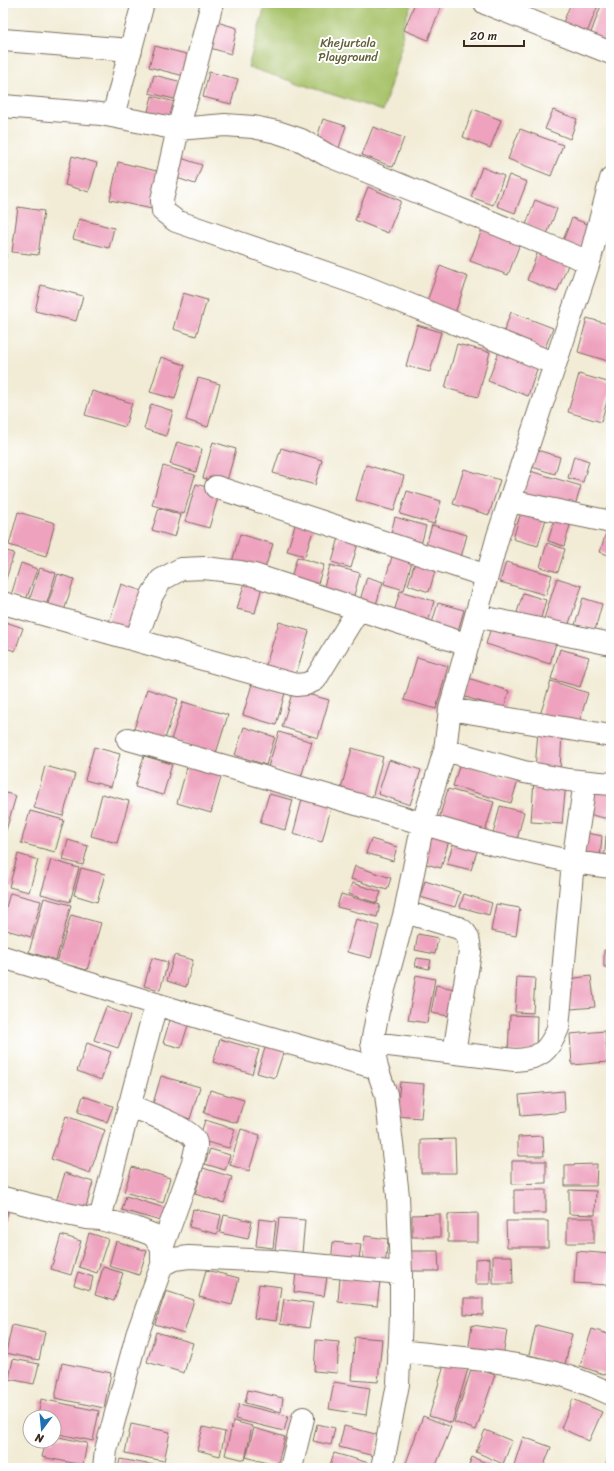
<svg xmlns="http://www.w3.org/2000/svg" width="614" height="1471" font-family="Sriracha,sans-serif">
<rect width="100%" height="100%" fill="#fff"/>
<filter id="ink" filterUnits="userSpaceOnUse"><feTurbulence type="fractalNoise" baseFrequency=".025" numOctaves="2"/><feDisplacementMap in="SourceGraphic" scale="8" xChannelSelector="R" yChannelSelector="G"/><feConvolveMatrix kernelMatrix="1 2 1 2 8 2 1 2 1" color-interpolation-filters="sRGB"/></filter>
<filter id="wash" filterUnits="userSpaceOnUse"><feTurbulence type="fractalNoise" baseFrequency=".012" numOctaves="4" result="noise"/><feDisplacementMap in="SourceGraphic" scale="16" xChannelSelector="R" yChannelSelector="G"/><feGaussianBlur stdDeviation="0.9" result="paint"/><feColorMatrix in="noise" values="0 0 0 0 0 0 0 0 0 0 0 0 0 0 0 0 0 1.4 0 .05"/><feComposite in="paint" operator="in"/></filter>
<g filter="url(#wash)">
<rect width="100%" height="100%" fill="#f2ecd6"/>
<path fill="#a7c269" stroke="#717644" d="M266,3H412L402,28L403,40L383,111L248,67Z"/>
<g id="blocks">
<path fill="#eea2be" d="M415,3H442L428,40L404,30Z
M571,3H599L586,35L562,25Z
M602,3H611V47L589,38Z
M217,22L237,28L231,54L210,48Z
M155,46L190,55L184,76L149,67Z
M209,72L238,79L231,104L203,97Z
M154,75L182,82L178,100L149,93Z
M152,96L175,102L169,124L146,119Z
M473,109L501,120L490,148L463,137Z
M553,110L577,119L570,139L545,129Z
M323,119L346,126L337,154L314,147Z
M373,127L404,138L393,167L362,155Z
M520,129L563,145L551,176L508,159Z
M72,156L97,163L89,192L65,185Z
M178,157L202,165L195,184L171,176Z
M118,162L161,172L152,209L110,200Z
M482,167L504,176L493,205L471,197Z
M509,175L527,182L515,213L497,206Z
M368,187L401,201L388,233L355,220Z
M535,200L557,209L547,234L526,225Z
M18,207L44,211L38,255L12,252Z
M572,218L590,225L580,250L562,243Z
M79,219L114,228L109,248L73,239Z
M3,224H6V258H3Z
M483,227L521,241L508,275L470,261Z
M539,249L570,260L557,292L527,280Z
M440,266L468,277L453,318L425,306Z
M41,285L83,296L76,321L35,311Z
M183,293L207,300L196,336L173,329Z
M511,312L553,328L542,355L501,339Z
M587,318L611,325V362L578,352Z
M417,325L441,332L430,372L406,366Z
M457,344L490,352L478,397L445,388Z
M500,349L539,363L528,396L488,381Z
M161,357L185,365L175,399L150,392Z
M579,374L611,383V388L601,422L568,412Z
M198,378L220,384L208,427L186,420Z
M92,391L132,403L125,427L85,415Z
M151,404L173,411L166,436L144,429Z
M177,442L202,449L196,472L170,464Z
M213,442L236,449L226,484L203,478Z
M281,448L322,460L315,485L273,473Z
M537,450L560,457L555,474L532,467Z
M574,456L589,461L583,482L568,478Z
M366,465L404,476L394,511L356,500Z
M163,466L195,475L184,514L152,505Z
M464,469L500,480L489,515L453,504Z
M530,471L581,486L573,512L522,498Z
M196,484L220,491L209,528L185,521Z
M407,491L441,501L434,524L400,514Z
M159,508L181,515L175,537L152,530Z
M18,512L55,523L46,556L9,545Z
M521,512L546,519L538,546L513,539Z
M395,517L426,526L420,549L389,541Z
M555,518L571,522L564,546L548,541Z
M296,522L314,528L305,556L287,551Z
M432,525L467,535L460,561L424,551Z
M606,533L611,535V556L600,552Z
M240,534L273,544L264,571L232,562Z
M340,534L359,540L351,568L332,562Z
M547,543L565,549L558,572L540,567Z
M3,550L14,553L3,589Z
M393,553L413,558L404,590L384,584Z
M417,555L438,561L429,592L408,585Z
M297,557L324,565L317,586L291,578Z
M506,562L552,575L546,595L500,582Z
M21,563L37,569L26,600L11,595Z
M330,565L360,573L351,606L321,597Z
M40,568L56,573L46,606L29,601Z
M58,574L74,579L63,614L46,609Z
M247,575L264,579L255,613L237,609Z
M367,577L383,582L374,611L358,607Z
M557,578L582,586L566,632L542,625Z
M121,584L142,591L130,629L109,622Z
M400,591L434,601L426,629L392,619Z
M523,593L546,600L539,625L515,619Z
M583,598L602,604L595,630L575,625Z
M438,603L464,610L456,638L430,630Z
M3,621L23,628L15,651L3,647Z
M279,622L309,631L295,678L265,668Z
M492,624L556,643L550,664L486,644Z
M560,649L589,657L580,687L551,679Z
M417,657L448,666L436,709L404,700Z
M468,678L509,691L504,709L462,696Z
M551,681L588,693L578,726L540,715Z
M252,684L285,693L276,725L243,715Z
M147,689L178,699L165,739L134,729Z
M293,690L329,700L318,738L282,727Z
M183,702L228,715L216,753L171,740Z
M244,727L275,737L266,765L235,755Z
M538,731L562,733L560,771L535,769Z
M279,732L312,742L301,777L268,767Z
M94,747L120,754L111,787L85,780Z
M352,748L383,757L371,802L340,793Z
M144,756L172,764L163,795L135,787Z
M189,760L223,770L211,813L177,803Z
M389,760L421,770L410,805L378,794Z
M460,763L518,781L511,803L453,786Z
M45,766L75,774L63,816L34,808Z
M534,780L566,783L562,824L531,822Z
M590,787L611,792L609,819L587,814Z
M448,789L494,802L484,835L438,822Z
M3,792L16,796L3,841Z
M102,794L129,801L117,843L91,836Z
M269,794L293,800L285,830L260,823Z
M303,796L332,804L322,842L293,834Z
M500,806L524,812L516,844L492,838Z
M30,811L64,820L55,852L21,843Z
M427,830L450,837L441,868L418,862Z
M587,833L602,836L600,859L584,857Z
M606,836H611V865H604Z
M455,837L479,845L471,870L447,864Z
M371,839L397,847L393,861L366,853Z
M68,840L88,846L83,865L63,860Z
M18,854L38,860L29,892L9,887Z
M51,860L79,868L70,902L41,894Z
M355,866L391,878L387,890L351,879Z
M81,868L105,874L97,902L74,895Z
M425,881L460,892L455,907L420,897Z
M352,883L381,892L377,903L348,894Z
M10,893L41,901L31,937L3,929V918Z
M341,894L380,905L377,917L337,907Z
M464,894L492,903L489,915L460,907Z
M44,898L71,905L56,960L29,952Z
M496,904L520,908L516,936L491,931Z
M71,915L101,923L87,970L57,962Z
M356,919L379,926L371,958L347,952Z
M418,934L438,938L435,954L415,950Z
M604,950H611V967H604Z
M174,955L193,960L186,987L167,981Z
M152,958L168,962L160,990L144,986Z
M417,958L431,960L429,969L415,966Z
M416,975L435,979L427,1023L408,1020Z
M591,976L595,1007L571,1009L568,979Z
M517,977L535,978L533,1013L515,1012Z
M436,985L454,989L449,1016L431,1013Z
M106,1007L130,1016L118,1048L94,1040Z
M510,1015L537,1016L536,1052L508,1051Z
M170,1020L188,1025L181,1048L163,1043Z
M605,1031L608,1062L572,1065L570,1034Z
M220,1039L259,1050L252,1074L213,1062Z
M267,1042L285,1047L275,1078L257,1073Z
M87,1043L111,1052L101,1080L77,1071Z
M161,1076L200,1087L190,1119L152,1107Z
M400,1082L424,1084L421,1118L397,1116Z
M210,1090L244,1100L237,1123L204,1113Z
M564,1091L565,1112L521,1116L519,1095Z
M83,1096L113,1106L107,1122L78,1112Z
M66,1116L105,1130L90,1173L51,1159Z
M205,1120L235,1129L229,1148L199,1140Z
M241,1129L260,1135L249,1171L230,1165Z
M543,1136L544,1156H518V1137Z
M455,1139L456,1173H421V1140Z
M210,1149L230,1155L225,1170L205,1164Z
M512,1161H546V1183L512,1184Z
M597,1164L596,1186H565V1165Z
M132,1167L170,1178L163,1203L124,1192Z
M203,1168L232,1177L224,1203L195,1194Z
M65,1173L93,1182L84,1214L55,1205Z
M514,1190H546V1213H514Z
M569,1190L596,1191L595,1215L569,1214Z
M126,1196L168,1209L164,1222L122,1210Z
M193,1209L221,1215L217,1234L189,1227Z
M3,1211L8,1212L3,1229Z
M478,1213V1242H448V1214Z
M440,1214V1237H412V1215Z
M224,1215L252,1221L248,1239L220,1233Z
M279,1218L305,1220L302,1253L275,1250Z
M567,1218H594V1243H567Z
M259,1219L276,1221L273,1248L256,1246Z
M506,1221H548V1247H507Z
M89,1233L108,1239L97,1273L79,1267Z
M61,1235L81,1241L71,1275L51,1269Z
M365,1236L388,1239L385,1267L362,1265Z
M116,1241L147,1251L139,1275L109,1266Z
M333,1242L361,1245L358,1267L331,1263Z
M411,1251H438L439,1271H411Z
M576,1251L610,1254L608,1285L574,1283Z
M493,1256H512L513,1284H493Z
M490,1258V1284H475V1259Z
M103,1267L123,1273L114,1301L95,1295Z
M206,1270L239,1278L232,1305L199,1297Z
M78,1272L93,1277L90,1290L74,1285Z
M296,1272L327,1277L324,1296L294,1292Z
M340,1278L380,1281L377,1306L338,1302Z
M259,1284L281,1287L276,1321L254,1318Z
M166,1291L194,1300L184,1333L155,1324Z
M464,1298H483V1315L464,1314Z
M284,1299L313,1303L309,1328L280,1324Z
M12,1325L45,1332L39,1360L6,1353Z
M472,1325L507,1330L503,1357L468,1352Z
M536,1325L572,1334L565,1364L529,1355Z
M592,1329L611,1335V1358L606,1375L580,1366Z
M156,1332L193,1343L184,1373L147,1362Z
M355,1337L382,1339L378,1382L351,1380Z
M316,1340L339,1342L337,1373L314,1371Z
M13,1359L39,1364L34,1384L9,1379Z
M445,1362L468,1369L452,1423L429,1416Z
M62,1363L111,1373L104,1408L55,1398Z
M472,1367L495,1375L476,1430L454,1422Z
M334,1382L370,1388L366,1415L329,1409Z
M248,1390L283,1398L281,1412L245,1403Z
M41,1399L99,1411L93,1441L54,1433V1417H38Z
M573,1399L602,1412L589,1441L561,1428Z
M239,1404L288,1416L284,1431L235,1419Z
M423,1416L451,1427L435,1468H420L406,1463Z
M233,1421L252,1426L245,1460L225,1455Z
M131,1424L170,1432L164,1461L125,1453Z
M317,1424L335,1428L331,1445L313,1441Z
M344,1426L379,1435L374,1456L339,1447Z
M203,1427L225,1432L220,1456L197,1450Z
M254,1428L285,1437L277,1466L246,1457Z
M485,1430L512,1441L503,1464L476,1452Z
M54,1436L87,1443L83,1465L42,1457L46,1441H54Z
M523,1437L551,1447L543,1468H513Z
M611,1452V1468H604Z
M334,1453L369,1463L367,1468H329Z
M472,1457L498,1468H468Z
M120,1459L158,1466V1468H118Z"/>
</g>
</g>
<g filter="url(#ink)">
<use href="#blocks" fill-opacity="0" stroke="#7b6e5e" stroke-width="1"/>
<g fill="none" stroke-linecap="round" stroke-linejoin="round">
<g stroke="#7b6e5e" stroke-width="24">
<path id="minor" d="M212,3L194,73L178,129L162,200L163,211L176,221L361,285L555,364
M485,3L611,53
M3,40L131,50
M3,106L101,114L178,129L225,125L253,127L277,132L301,140L327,155L589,262
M113,116L143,3
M216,487L487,576
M510,501L611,522
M3,603L296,685L306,684L315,680L358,610
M476,616L611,644
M136,640L152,595L161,580L181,569L204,568L240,572L254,575L468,645
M450,709L611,736
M128,739L257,775L493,844L573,862L611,867
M445,750L524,772L568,780L611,784
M405,912L459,928C469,934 469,941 470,952L454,1053
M3,957L208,1020L377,1068
M372,1043L515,1060C540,1059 549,1051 558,1028L573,862L585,782
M129,1105C144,1112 188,1127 195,1140C198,1146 194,1155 193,1162L162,1248
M3,1198L67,1214L86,1218L100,1219L135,1228L153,1235L162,1248V1260
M100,1219L156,1004
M399,1351C450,1357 502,1360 551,1372C572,1377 592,1385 611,1394
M104,1468L106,1450L137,1335L162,1265L174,1259L189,1257L272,1261L401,1273
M292,1468V1464L303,1418
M382,1468L398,1384L401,1316V1273L398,1196L394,1161L386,1094L377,1068L372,1043L378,1011L405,912L423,823L445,750L450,709L498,536L589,262L611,179"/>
</g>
<use href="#minor" stroke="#fff" stroke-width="22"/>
</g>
</g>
<g text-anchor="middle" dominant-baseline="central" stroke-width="4" stroke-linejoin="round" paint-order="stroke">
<g font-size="12" fill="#615f38" stroke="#fff">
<text x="348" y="43">Khejurtala<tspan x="348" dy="14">Playground</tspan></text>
</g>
</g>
<rect width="614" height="1471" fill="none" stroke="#fff" stroke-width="16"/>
<g transform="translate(42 1429) rotate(196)"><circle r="19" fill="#ffffff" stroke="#b1aaa5"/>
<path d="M0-3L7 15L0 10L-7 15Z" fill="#1f6fb2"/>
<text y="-6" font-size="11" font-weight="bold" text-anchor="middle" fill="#3b2a1e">N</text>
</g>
<path d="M464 40v6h60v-6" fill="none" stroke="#3b2a1e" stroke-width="2"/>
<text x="470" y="40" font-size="12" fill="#3b2a1e" stroke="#ffffff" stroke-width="3" paint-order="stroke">20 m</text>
</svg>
